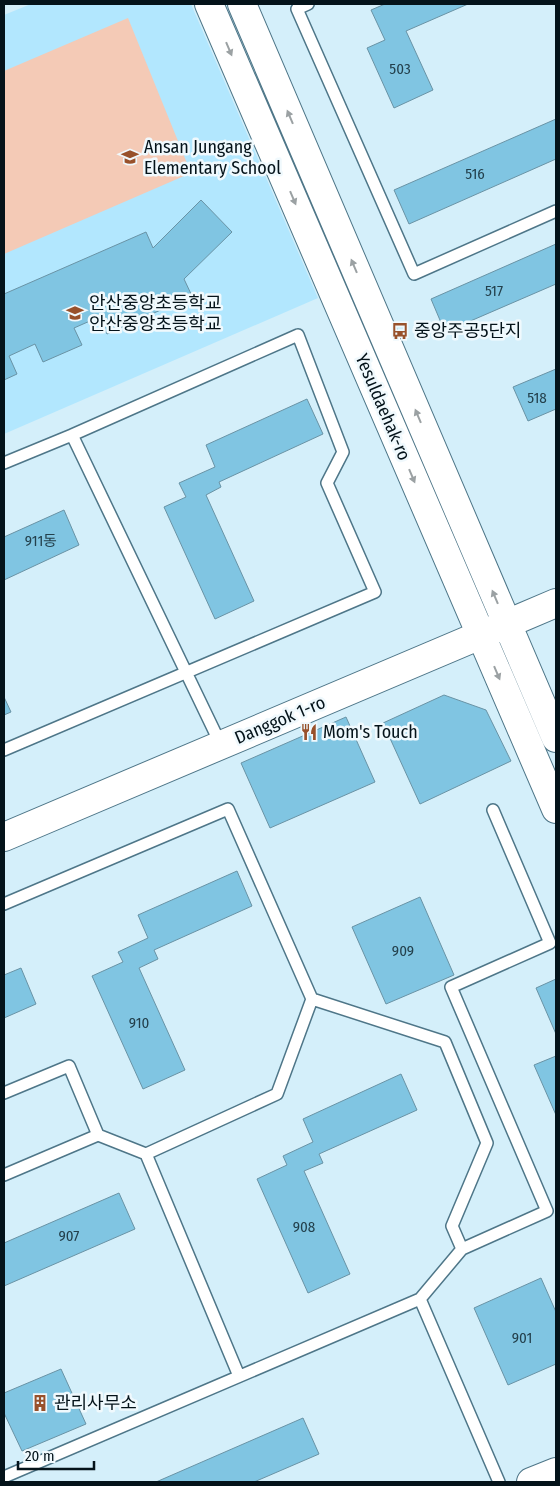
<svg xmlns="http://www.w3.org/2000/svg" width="560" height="1486" font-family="'Fira Sans Condensed','Noto Sans KR',sans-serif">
<rect width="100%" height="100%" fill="#d4effa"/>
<path fill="#b2e7fe" d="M31,4H191L318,298L4,434V15Z"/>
<path fill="#f4cab6" d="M128,18L191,173L4,254V71Z"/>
<path fill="#80c5e2" stroke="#6993a5" d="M385,4H468L406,31L433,90L394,108L367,48L385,40L371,10Z
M556,119V159L409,224L394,190Z
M201,200L232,232L184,279L192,296L107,334L99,317L74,328L82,345L43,362L35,344L9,356L17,374L4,380V294L146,232L153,248Z
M556,244V284L445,332L431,299Z
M556,369V409L528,421L513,387Z
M307,399L323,434L219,482L221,487L206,495L254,601L215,619L164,507L186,497L179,483L215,467L206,445Z
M64,510L79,545L4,580V537Z
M444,695L486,710L511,761L420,804L383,723Z
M4,697L11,712L4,715Z
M346,717L375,782L270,828L241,763Z
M237,871L252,906L154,950L158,959L139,968L185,1070L143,1089L92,976L123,962L118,952L148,938L138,915Z
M420,897L454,975L386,1004L352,927Z
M21,968L36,1004L4,1018V975Z
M556,979V1034L536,988Z
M556,1056V1115L534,1065Z
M401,1074L417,1110L319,1154L323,1163L304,1171L350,1274L308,1293L257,1179L287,1165L283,1156L313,1142L303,1119Z
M119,1193L135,1229L4,1286V1243Z
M541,1278L556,1312V1364L508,1385L474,1308Z
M61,1369L86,1424L22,1451L4,1413V1393Z
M303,1418L319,1454L254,1482H156Z"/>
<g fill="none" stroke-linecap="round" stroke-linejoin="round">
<g stroke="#4e7688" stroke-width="14">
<path id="service" d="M308,4L297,9L414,274L556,211
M4,463L72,435L221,745
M4,750L375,592L327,483L343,452L298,335L72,435
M4,904L228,809L312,999L277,1094L146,1154L98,1135
M312,999L445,1042L487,1143L452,1226L462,1249
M4,1093L69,1066L98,1135L4,1175
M146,1154L239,1376
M420,1299L462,1249L547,1211L451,987L550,943L493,810
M4,1477L420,1299L499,1482"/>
</g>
<g stroke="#4e7688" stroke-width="30">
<path id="tertiary" d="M209,4L556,809
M242,4L556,738
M4,837L556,603
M531,1482L556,1472"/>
</g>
<use href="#service" stroke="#fff" stroke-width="11"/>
<use href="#tertiary" stroke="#fff" stroke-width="28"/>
</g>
<defs><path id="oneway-solid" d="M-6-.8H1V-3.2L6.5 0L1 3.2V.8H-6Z" transform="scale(1.25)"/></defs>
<g fill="#9ba1a3">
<use href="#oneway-solid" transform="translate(229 49) rotate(67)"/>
<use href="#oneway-solid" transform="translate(290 117) rotate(-113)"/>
<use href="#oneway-solid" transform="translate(293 198) rotate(67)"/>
<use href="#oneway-solid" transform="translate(354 266) rotate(-113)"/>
<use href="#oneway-solid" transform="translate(418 416) rotate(-113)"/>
<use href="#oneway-solid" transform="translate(412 476) rotate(67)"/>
<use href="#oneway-solid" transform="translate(495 597) rotate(-113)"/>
<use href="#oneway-solid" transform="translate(497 673) rotate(67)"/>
</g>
<defs>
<g id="school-bare" transform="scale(1.35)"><path d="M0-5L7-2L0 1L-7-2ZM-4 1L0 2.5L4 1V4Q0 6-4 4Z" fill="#98512b" stroke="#f0f9fd" stroke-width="2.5" paint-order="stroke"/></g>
<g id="bus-bare" transform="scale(1.35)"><path d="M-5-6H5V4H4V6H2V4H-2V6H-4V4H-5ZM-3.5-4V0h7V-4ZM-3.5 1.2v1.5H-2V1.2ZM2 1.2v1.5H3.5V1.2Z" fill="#98512b" stroke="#f0f9fd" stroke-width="2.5" paint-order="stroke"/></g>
<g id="restaurant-bare" transform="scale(1.35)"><path d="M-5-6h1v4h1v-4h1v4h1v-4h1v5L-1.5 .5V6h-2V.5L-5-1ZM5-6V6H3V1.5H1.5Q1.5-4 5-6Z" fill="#98512b" stroke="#f0f9fd" stroke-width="2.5" paint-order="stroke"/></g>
<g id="building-bare" transform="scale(1.35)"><path d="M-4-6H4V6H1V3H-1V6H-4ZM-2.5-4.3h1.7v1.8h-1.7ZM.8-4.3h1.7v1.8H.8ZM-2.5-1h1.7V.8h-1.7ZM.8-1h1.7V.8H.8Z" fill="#98512b" stroke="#f0f9fd" stroke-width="2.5" paint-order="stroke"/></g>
</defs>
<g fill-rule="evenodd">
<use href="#school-bare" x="130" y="157"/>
<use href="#school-bare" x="75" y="313"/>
<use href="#bus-bare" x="400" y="331"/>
<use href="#restaurant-bare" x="309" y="732"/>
<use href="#building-bare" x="40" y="1403"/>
</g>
<g text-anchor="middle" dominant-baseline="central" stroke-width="5" stroke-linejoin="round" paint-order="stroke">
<g font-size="15" fill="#23404c">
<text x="400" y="69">503</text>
<text x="475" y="174">516</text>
<text x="494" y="291">517</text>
<text x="537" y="398">518</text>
<text x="41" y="541">911동</text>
<text x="403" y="951">909</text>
<text x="139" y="1023">910</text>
<text x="304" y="1227">908</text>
<text x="69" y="1236">907</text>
<text x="522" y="1338">901</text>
</g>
<g font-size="18" fill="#04131a" stroke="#f0f9fd" text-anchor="start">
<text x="144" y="147">Ansan Jungang<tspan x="144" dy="21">Elementary School</tspan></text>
<text x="89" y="303">안산중앙초등학교<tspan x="89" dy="21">안산중앙초등학교</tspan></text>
<text x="414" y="331">중앙주공5단지</text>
<text x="323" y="732">Mom's Touch</text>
<text x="54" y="1403">관리사무소</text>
</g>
<g font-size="18" fill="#04131a" stroke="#f0f9fd">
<text transform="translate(383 407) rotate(67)">Yesuldaehak-ro</text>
<text transform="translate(280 720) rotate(-23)">Danggok 1-ro</text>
</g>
</g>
<rect width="560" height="1486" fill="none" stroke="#04131a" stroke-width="10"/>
<path d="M18 1461v8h76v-8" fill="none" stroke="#04131a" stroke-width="2.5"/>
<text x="25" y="1461" font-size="15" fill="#04131a" stroke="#f0f9fd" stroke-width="4" paint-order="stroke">20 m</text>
</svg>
